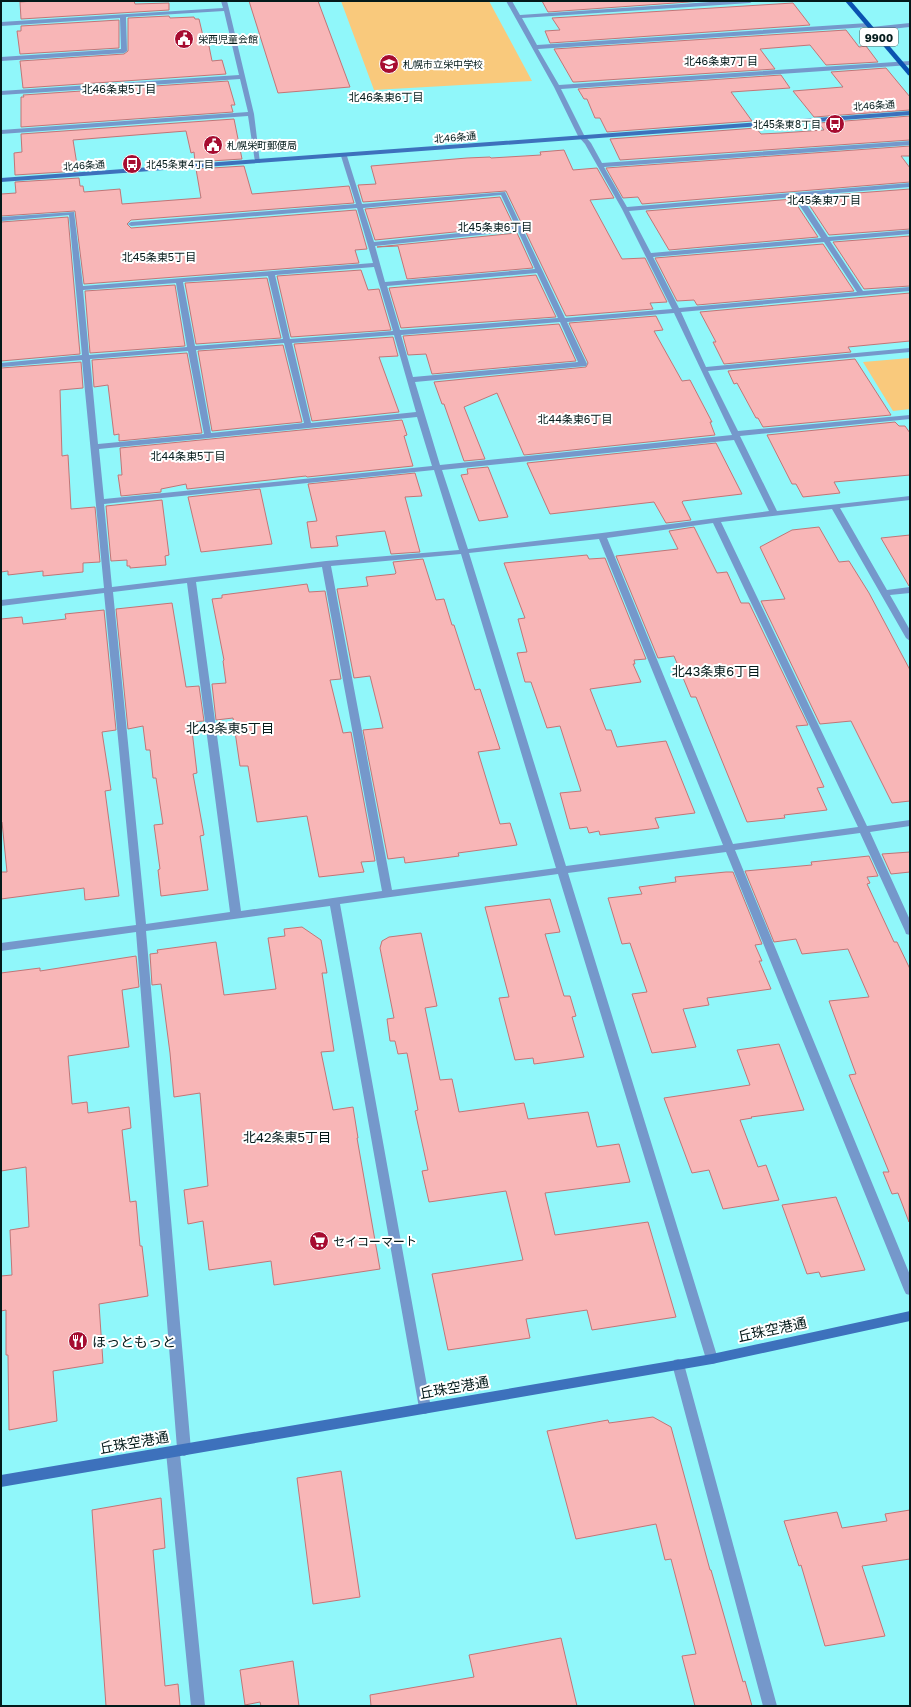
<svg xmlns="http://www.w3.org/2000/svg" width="911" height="1707" font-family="'Golos Text','Noto Sans JP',sans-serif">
<rect width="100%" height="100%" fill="#90f7fa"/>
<path fill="#f9c97c" d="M341,1H489L532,81L374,90Z
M910,358V409L893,411L863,362Z"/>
<path fill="#f8b6b7" stroke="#c27577" d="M34,1H134L135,4L169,3V10L21,19L20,2Z
M249,1H318L350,87L278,93Z
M542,1H703L548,12Z
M793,3L810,25L550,43L545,31L560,30L552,18Z
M169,16L170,18L194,17L195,19H199L203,36H207L212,61L222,60L226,74L23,88L20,61L124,54L128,51V18Z
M119,20V48L20,54L17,31H21V26Z
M846,30L859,47L866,46L878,62L826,65L810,45L760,49L775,69L575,82H573L554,49Z
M886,68L910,97V110L814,117L793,91L843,87L831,72Z
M781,75L790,88L731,92L752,121L607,132L600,118H595L587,99H584L578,89Z
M228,81L235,105H231L233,112L21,127V97H24L23,95Z
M910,116V140L620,160L610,139L756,128L761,134L781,133L824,130L819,123Z
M234,119L242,159L195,162L194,152L191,153L186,131L73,140L78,171L15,175L14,153L22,152L21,134Z
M910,146V156H901L910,168V182L642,204L638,197L623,198L606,168Z
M564,150L573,170L597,168L614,198L590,200L622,259L645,258L667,302L650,303L653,309L566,316L506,191L363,202L358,185L376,184L371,166L467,158L490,157L491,158L541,155L540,152Z
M244,166L252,194L349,186L354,203L131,220L127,224L131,228L356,210L367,249L355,250L359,263L84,284L75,211L1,216V194L16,193L15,182L79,178L80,186H83L84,192L120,189L122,204L201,198L196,169Z
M910,189V229L829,235L804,197Z
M500,197L514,226L375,240L365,209Z
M793,199L818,237L669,250L646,211Z
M68,217L80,354L1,361V222Z
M517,233L533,268L407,279L398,246L377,247Z
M910,236V286L864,289L833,242Z
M823,244L854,291L697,305L694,300L677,301L655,258Z
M361,270L368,290L379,289L391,330L291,337L277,276Z
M536,275L556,317L401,328L389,288Z
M267,278L281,338L196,344L185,283Z
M175,285L185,346L90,353L85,291Z
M910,293V341L848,347L851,352L724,364L713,342H716L700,312Z
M656,316L663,330L654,331L682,381L690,380L712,422H710L715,435L524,455L497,393L464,407L485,459L464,461L444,404H442L434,382L586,367L588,363L569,323Z
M559,324L576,361L432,374L426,354L408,355L403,336Z
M393,337L398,356L379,357L399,412L312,421L294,344Z
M283,345L302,422L212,431L198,351Z
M187,353L202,433L119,441V434L114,435L108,385L94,387L92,360Z
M855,359L891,415L763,427L758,418H756L737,383L734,384L728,371Z
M81,362L83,388L60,390L62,456L68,455L71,509L95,507L100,562L83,563V572L43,576V571L8,575V571L1,572V368Z
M402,420L407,435L404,436L413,466L307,477L306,476L187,489L186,484L161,489V492L121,496L118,475H122L120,448Z
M895,422L899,426H905L910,433V475L834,482L840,493L803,497L796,484H792L767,435Z
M716,443L742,494L683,501L682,502L691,520L666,523L654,502L550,514L527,463Z
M488,467L508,517L479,521L461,475L468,474L467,469Z
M415,473L422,496L405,497L420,552L391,554L385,531L336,536L338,546L311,548L307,522L317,521L308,484Z
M260,489L272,544L201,552L188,497Z
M162,500L169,555L165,556L166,565L130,568V566H127V560L111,561L106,506Z
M694,527L717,573L727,572L741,603H749L808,725L796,726L824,787L817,788L827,810L784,815L785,818L747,822L696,697H691L674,656L658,658L616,556L678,549L669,531Z
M819,527L839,562L849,561L869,593L910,670V801L892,803L851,721L820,724L761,601L785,599L760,547L792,530Z
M910,535V586H909L881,538Z
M587,555L589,559L605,558L646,659L634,660L635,664H633L641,682L590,689L606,730H611L617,747L666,741L695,813L655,818L659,828L600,835L599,831L589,833L587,827L570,829L560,793L581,791L560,726L547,728L531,682H525L517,653L527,652L518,619L525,618L504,563Z
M423,559L436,600L444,599L452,625H454L475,690L480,689L500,749L478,752L500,824L510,823L517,845L458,853L459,856L405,863L404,857L388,859L363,730L383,728L370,676L354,678L337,589L368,586L366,577L395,574L396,573L393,562Z
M307,584L309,592L325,591L341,679L330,680L343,733L351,732L375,861L361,862L364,872L319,877L307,816L257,822L248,766H240L233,718L216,720L212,684L226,683L223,661L224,660L212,599L222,598V595Z
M172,603L186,687L199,686L204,721L191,722L197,773L193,774L204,835L200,836L208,890L161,896L158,870L160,869L154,825L163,824L156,778H153L150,750H146L143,726L128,729L116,609Z
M104,610L116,730L102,732L111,790L105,791L119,896L85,900L84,888L1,899V872H7L2,822H1V619L22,617L23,624L66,619L65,614Z
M910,852V872L891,874L882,854Z
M869,856L878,876L867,877L870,883L867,884L894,942H897L910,969L909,1222L898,1193L892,1194L883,1172H889L849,1075L856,1074L829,1001L869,997L848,949L802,954L796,939L774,942L745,871L812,865L811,862Z
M726,872H733L762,944L755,945L762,961H759L771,989L707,998L709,1005L683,1009L696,1047L652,1053L632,994L647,992L630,943L622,944L608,898L642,894L639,887L676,882L675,877Z
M550,899L560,932L545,934L564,996H570L576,1016L572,1017L584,1057L534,1064L533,1058L515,1060L499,998L509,997L485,907Z
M302,927L321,940L327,973H322L334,1051L321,1052L333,1110L353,1107L358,1138H357L380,1269L274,1285L271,1261L209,1270L203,1221L188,1224L184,1190L208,1186L200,1093L174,1097L170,1053L161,984L152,985L150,954L158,953L157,950L216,942L224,995L276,989L268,938L285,936L284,929Z
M421,933L437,1006L425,1008L440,1080L452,1079L459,1112L524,1103L528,1119L588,1112L597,1147L619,1144L630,1182L545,1193L555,1235L648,1222L676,1317L592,1330L587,1310L526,1319L530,1338L448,1350L432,1274L523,1260L506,1191L429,1202L422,1171L428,1170L415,1111L418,1110L407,1053L398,1054L395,1041H390L387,1019L394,1018L380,948L382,941L389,937Z
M136,956L139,987L122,990L129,1047L68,1056L72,1104L87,1102L88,1113L129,1107L131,1128L122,1130L130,1202L136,1201L140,1246H142L148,1296L99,1304L103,1363L53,1371L57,1421L9,1430L8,1355H6V1310L1,1311V1276L12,1275L10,1230L29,1227L26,1167L1,1171V973L40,968V971Z
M779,1044L804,1110L751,1117L752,1118L740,1120L758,1167L766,1165L779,1200L723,1209L709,1170L692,1173L664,1098L750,1085L737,1050Z
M836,1197L865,1270L821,1277L819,1272L807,1274L782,1205Z
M653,1417L671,1427L710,1570H711L743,1682L745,1681L752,1706H695L682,1656L696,1654L671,1559L665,1560L656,1524L576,1539L547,1431L608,1420L609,1423Z
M341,1471L360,1597L313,1604L297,1478Z
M161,1498L165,1548L153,1550L165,1686L178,1684L180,1706H106L92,1510Z
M910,1510V1559L862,1566L885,1636L825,1646L801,1565L799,1566L784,1521L837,1512L842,1528L887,1521L885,1514Z
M561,1638L577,1706H371L370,1695L474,1677L469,1655Z
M293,1661L299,1706H261L260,1702L245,1705L240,1670Z"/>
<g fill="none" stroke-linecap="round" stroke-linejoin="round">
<path fill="#7598cb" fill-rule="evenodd" d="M221,1H227L229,9L254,114L260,163L255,162L248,116L1,134V130L248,112L240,79L1,95V91L239,75L224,11L126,17L127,51L124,53L1,61V57L121,49L120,18L1,26V22L223,8Z
M506,1H512L520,15L725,1H753L750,3L522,18L537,45L868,23L871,25L868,27L538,49L559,85L910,61V65L561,89L584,135L591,143L602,163L910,141V145L604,167L627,207L910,183V187L801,196L828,237L910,230V234L830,241L863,291L910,287V291L681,312L706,367L910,348V352L708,371L738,431L910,415V419L740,436L777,511L910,496V500L840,508L887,590L910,587V593L890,595L910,630V641L906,638L832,509L721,522L867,826L910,820V826L870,832L910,920V935L906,934L905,931L860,833L735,850L910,1275V1295L906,1294L904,1290L726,852L568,873L718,1359L716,1363L712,1364L708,1363L706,1359L558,874L340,904L431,1408L430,1412L425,1414L420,1412L419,1408L330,906L146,931L191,1450L189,1454L184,1456L180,1454L205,1706H191L166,1452L168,1448L173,1446L177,1448L136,932L1,951V943L136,925L104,593L1,606V600L104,588L82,360L1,367V363L82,355L69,215L1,221V217L74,212L83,286L373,263L357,208L131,226L128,224L131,222L356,204L341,156L344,154L347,156L362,204L505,192L565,318L672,309L622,209L585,144L578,136L554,87ZM501,195L516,227L374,242L363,208ZM794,197L821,238L651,253L629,211ZM518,231L535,269L385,282L375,246ZM824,242L857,292L679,308L653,257ZM374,267L393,331L290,339L275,275ZM537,273L558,318L400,330L387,286ZM268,276L283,339L195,346L183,282ZM176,283L187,347L89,355L83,290ZM674,313L732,435L440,465L415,382L586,366L587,364L567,322ZM560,322L578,362L413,377L401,335ZM394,335L416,412L311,423L292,343ZM284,343L304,423L211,433L196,350ZM188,351L204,434L98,444L90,359ZM417,417L432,466L104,499L99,449ZM734,440L769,511L602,533L468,549L442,470ZM434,470L459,550L326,561L112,587L104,504ZM713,523L858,827L733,844L607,538ZM599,539L723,845L566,866L469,553ZM461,554L556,868L392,890L331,566ZM322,567L382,891L241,911L196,582ZM187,583L230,912L146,924L113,592Z
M910,23V27L871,31L868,29L871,27Z
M678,1359L682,1360L684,1364L777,1706H763L672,1364L674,1360Z"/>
<path fill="#3d71bc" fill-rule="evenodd" d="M910,111V115L1,182V178Z
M910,1311V1321L712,1364L1,1487V1475L712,1354Z"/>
<path fill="#0952b0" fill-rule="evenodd" d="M845,1H851L910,70V76L908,75Z"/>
</g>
<defs>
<g id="civic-disc" transform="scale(1)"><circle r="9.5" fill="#a60c30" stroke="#fff"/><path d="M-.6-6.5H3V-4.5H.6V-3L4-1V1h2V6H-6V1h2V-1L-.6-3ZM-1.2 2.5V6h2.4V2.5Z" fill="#fff"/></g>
<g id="school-disc" transform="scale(1)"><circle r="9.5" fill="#a60c30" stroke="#fff"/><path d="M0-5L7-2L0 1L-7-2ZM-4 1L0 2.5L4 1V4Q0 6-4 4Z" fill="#fff"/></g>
<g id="bus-disc" transform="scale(1)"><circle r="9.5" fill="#a60c30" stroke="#fff"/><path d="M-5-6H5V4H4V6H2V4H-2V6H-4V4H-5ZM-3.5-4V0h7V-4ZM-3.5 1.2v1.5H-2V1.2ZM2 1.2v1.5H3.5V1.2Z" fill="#fff"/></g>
<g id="supermarket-disc" transform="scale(1)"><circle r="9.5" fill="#a60c30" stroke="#fff"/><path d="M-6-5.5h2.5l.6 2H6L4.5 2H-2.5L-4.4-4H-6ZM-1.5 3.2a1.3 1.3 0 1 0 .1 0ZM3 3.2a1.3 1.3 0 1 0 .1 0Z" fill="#fff"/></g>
<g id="restaurant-disc" transform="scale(1)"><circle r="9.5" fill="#a60c30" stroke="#fff"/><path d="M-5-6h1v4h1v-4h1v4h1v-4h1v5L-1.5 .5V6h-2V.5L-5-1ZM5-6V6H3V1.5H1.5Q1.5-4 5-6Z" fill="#fff"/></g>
</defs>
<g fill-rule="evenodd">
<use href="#civic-disc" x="184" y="39"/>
<use href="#school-disc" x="389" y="64"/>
<use href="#bus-disc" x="835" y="124"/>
<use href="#civic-disc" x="213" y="145"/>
<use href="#bus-disc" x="132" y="164"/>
<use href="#supermarket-disc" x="319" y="1241"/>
<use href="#restaurant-disc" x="78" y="1341"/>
</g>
<g text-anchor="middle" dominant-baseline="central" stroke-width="4" stroke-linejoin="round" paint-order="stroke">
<g font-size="10" fill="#031a1a" stroke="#fff" text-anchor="start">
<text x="198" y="39">栄西児童会館</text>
<text x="403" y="64">札幌市立栄中学校</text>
<text x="821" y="124" text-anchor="end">北45条東8丁目</text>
<text x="227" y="145">札幌栄町郵便局</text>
<text x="146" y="164">北45条東4丁目</text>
</g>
<g font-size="10" fill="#031a1a" stroke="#fff">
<text transform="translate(874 105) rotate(-4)">北46条通</text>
<text transform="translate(455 137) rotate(-5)">北46条通</text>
<text transform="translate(84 165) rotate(-4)">北46条通</text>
</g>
<rect fill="#fff" stroke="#4f5f5f" stroke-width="1" x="860" y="28" width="38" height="18" rx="3"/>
<g font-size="11" font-weight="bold" fill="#031a1a">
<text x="879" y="37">9900</text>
</g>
<g font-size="11" fill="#031a1a" stroke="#fff">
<text x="721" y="60">北46条東7丁目</text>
<text x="119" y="88">北46条東5丁目</text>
<text x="386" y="96">北46条東6丁目</text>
<text x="824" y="199">北45条東7丁目</text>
<text x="495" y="226">北45条東6丁目</text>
<text x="159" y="256">北45条東5丁目</text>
<text x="575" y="418">北44条東6丁目</text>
<text x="188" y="455">北44条東5丁目</text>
</g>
<g font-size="12" fill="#031a1a" stroke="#fff" text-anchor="start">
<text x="333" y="1241">セイコーマート</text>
</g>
<g font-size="13" fill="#031a1a" stroke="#fff">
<text x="716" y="671">北43条東6丁目</text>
<text x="230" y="728">北43条東5丁目</text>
<text x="287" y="1137">北42条東5丁目</text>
</g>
<g font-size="14" fill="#031a1a" stroke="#fff">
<text transform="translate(772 1329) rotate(-12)">丘珠空港通</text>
<text transform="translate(454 1387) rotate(-10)">丘珠空港通</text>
<text transform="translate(134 1442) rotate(-10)">丘珠空港通</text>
</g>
<g font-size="14" fill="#031a1a" stroke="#fff" text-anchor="start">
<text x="92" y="1341">ほっともっと</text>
</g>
</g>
<rect width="911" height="1707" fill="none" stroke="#031a1a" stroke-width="4"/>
</svg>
